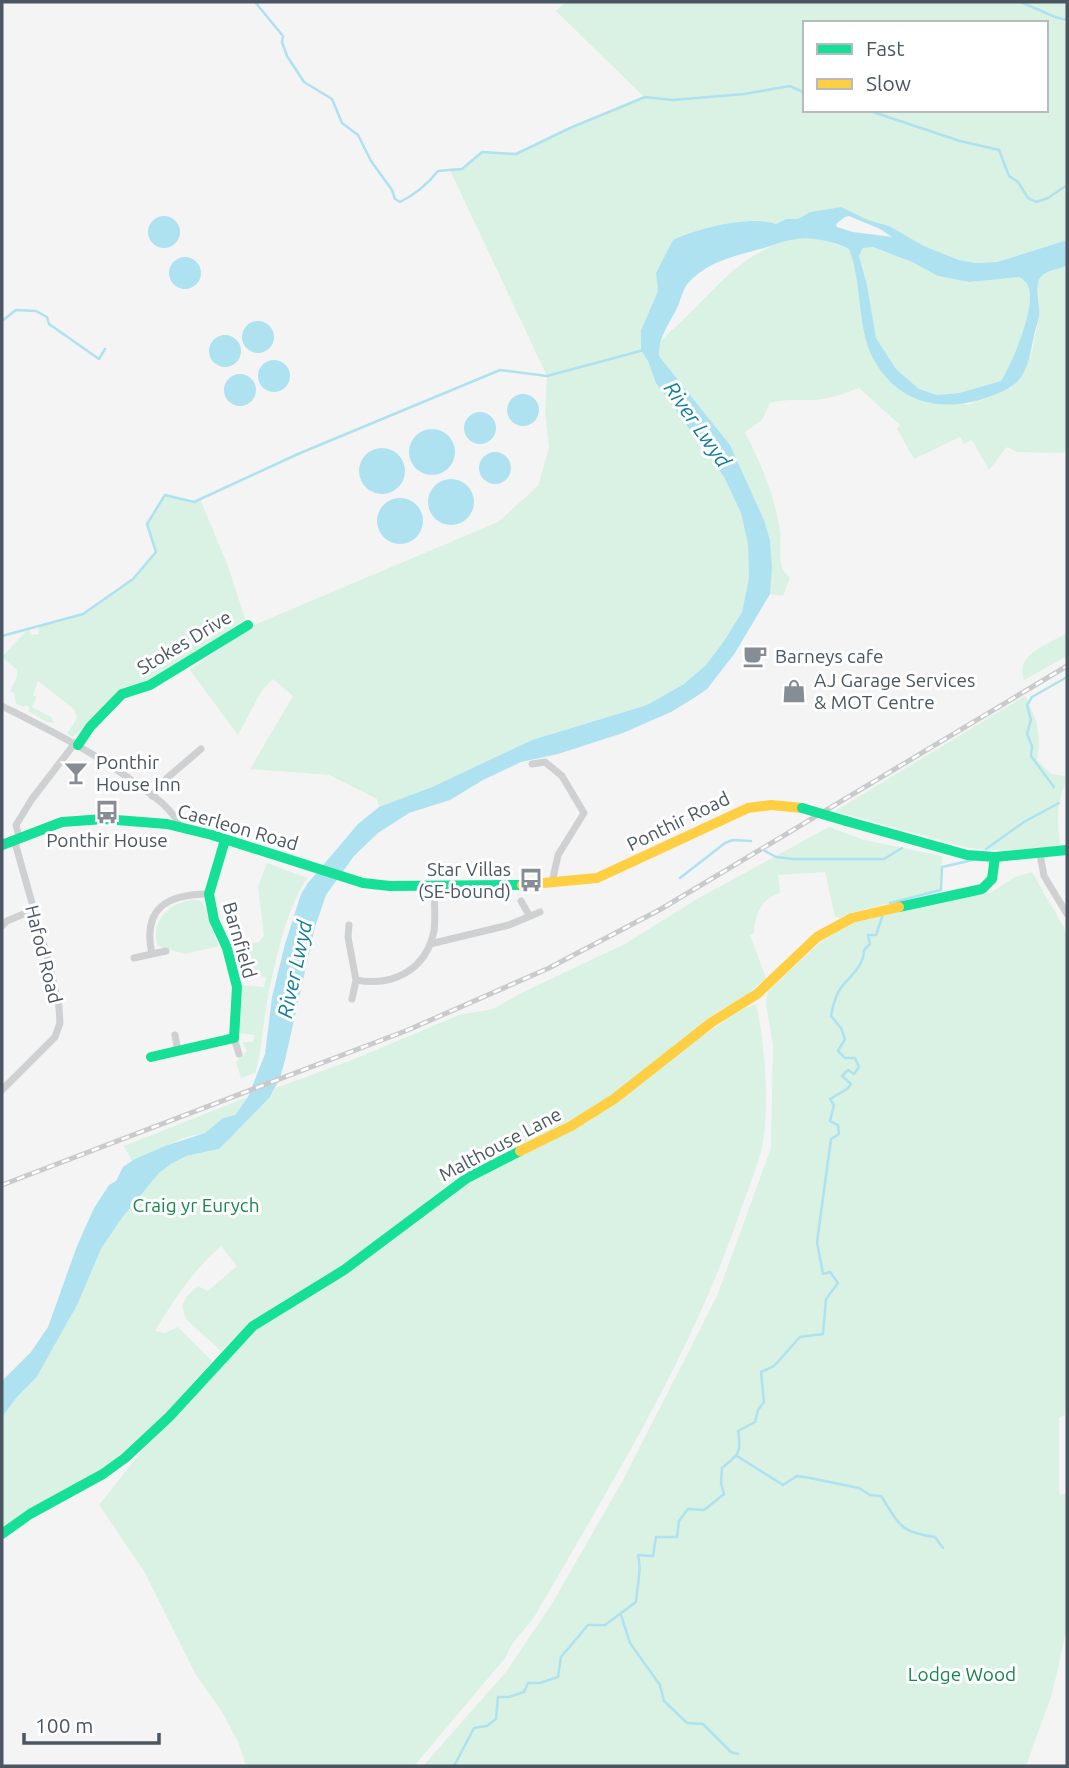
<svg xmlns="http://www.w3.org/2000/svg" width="1069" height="1768" font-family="Ubuntu,sans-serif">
<rect width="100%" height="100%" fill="#f4f4f4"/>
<path fill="#d9f2e3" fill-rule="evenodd" d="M566,2H1067V240L996,262L977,263L959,260L924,246L889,226L868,220L841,207L810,212L798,219H786L776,224C750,215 697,228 673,240L656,273L658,291L641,329V350L648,361L656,383L724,477L741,513L748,544L749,578L742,612L724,641L706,665L684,684L647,705L532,740L432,787L379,807L377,799L329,775L250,769L293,696L273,679L262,690L238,735L190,670L249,627L498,522L538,486L549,448L545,411L547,376L449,168L462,169L482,152L516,154L570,128L644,97L556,11ZM805,23H1046V110H805Z
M789,239H819L849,249L855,264L865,331L874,361L887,380L968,405L1011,388L1031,356L1039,316L1038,282L1045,272L1067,265V450L1063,453L1017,452L1007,447L989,470L972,440L964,444L960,437L914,459L897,429L900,425L859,388C843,394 827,400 810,400C795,400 785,399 770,403L762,420L745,432C761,464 775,496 780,531C782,548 775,565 790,578L783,596L770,594L772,567L770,540L764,520L730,445L659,357L658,344C670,331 685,319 697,306C728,274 746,255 789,239Z
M873,247L912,262L938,276L969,282L1021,277C1023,280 1027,282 1028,286C1037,306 1012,363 1001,381L959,393L937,395L919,389L896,369L876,339L867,285L859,256L863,248Z
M165,495L194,502L200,499L228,566L245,619L229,631L145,683L124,687L73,737L67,734L77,718L74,709L38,681L33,695L37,697L32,707L51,717L54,723L47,722L28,711L30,708L26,705L24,707L16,704L14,693L10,691L17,677V670L2,657L29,628L31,635L39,634L38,626L83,614L134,579L156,552L147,524Z
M1067,633V656L1024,680C1014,654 1049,644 1067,633Z
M1025,696C1037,717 1042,737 1037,760L1051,774L1065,776C1068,784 1065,785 1062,792C1056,809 1058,828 1060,845L1040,849L993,850L969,848L835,811Z
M829,827L864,840L942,856L941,890L854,912L839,918L835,916L825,872L778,875L780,893C762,898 754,915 754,933L750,935L766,978L747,995L714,1014L602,1103L546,1133L468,1169L356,1257L271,1309L245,1328L221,1351L186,1319L182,1306L187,1296L198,1286L208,1291L237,1266L221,1246C194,1269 173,1301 155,1331L165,1333L178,1327L212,1361L167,1413L111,1463L94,1476L32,1507L2,1529V1417L17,1397L36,1378L101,1249L121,1219L159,1173L171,1164L186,1156L219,1149L270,1097L276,1088L352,1060L459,1015L493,1009L521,993L625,944L697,899Z
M267,863L307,878C285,911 273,969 266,1008C262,1030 262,1052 255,1073L241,1078L236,1062L247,1051L242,1042H253L255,1035L239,1033L242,985L264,987L266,977L241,976L235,945L259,942L264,936L258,887Z
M1032,872L1067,933V1383L1065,1415L1059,1418V1495L1067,1493V1628L1052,1694L1026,1766H423L506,1672L553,1602L623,1480L717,1296L771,1148L773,1045L766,1004L768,991L823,940L854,923L930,904L990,893L1015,877Z
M192,900C196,900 200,900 203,903C205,906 215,939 219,946L185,954L158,946C149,922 170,902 192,900Z
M756,1004C765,1043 770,1108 762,1147C757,1169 747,1191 740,1212C692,1354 611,1484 536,1614C526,1629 512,1640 506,1657L414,1766H246L238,1742L221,1710L196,1675L144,1571L99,1505L145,1447L241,1342L262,1325L472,1180L534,1149L741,1010Z
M248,1097L235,1115L223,1118L205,1133L186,1137L132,1161L124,1146Z"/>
<path fill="#aee2f0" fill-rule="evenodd" d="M841,207L868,220L889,226L924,246L959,260L977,263L997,262L1067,240V265C1057,271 1041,269 1038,284C1036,294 1040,305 1039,316C1038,323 1035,329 1034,336C1031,349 1030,360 1024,372C1017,386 1005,391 991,396C948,413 900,406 875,362C856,329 863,284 849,249C831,240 806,235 786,241C777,243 769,247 760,249C734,256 707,262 688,283C681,292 681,302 675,312C667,327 658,339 659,356L730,445L764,520L770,540L772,567L770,594L735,653L707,689L694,698L671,712L623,733L558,754L521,762L483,780L450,800L409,813L378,833L354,856L326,895L315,927L285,1060L280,1078L270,1097L232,1136L219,1149L186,1156L171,1164L159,1173L121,1219L101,1249L77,1305L36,1378L17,1397L2,1417V1381L31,1352L48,1327L77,1246L94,1208L109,1185L116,1181L123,1167L135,1159L165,1146L205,1133L223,1118L235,1115L248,1097L265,1054L272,997L285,944L301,894L308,883L358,824L379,807L432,787L532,740L647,705L684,684L706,665L724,641L742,612L749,578L748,544L741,513L724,477L656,383L648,361L641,350V330L658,291L656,273L673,240C698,228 750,215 776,224L786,219H798L810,212ZM849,216L880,229L892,237L853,232L837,227L836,224L845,217ZM873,247L912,262L938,276L969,282L1020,277C1023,280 1027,282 1028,286C1037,306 1012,363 1001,381L959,393L937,395L919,389L896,369L876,338L867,285L859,256L863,248Z
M148 232a16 16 0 1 1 32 0a16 16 0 1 1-32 0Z
M169 273a16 16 0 1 1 32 0a16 16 0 1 1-32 0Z
M242 337a16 16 0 1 1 32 0a16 16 0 1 1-32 0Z
M209 351a16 16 0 1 1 32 0a16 16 0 1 1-32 0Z
M258 376a16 16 0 1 1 32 0a16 16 0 1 1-32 0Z
M224 390a16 16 0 1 1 32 0a16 16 0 1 1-32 0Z
M507 410a16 16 0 1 1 32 0a16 16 0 1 1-32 0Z
M464 428a16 16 0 1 1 32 0a16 16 0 1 1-32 0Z
M409 452a23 23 0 1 1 46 0a23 23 0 1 1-46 0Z
M359 471a23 23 0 1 1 46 0a23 23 0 1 1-46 0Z
M479 468a16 16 0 1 1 32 0a16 16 0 1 1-32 0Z
M428 502a23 23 0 1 1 46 0a23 23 0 1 1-46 0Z
M377 521a23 23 0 1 1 46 0a23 23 0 1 1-46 0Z"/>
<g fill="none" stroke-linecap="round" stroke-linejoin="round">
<path stroke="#aee2f0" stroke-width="2.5" d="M255,2L283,36L282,42L287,56L304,82L332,99L342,123L358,135L371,161L392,190L395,199L400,202C416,194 427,185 438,171L462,169L482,152L516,154L570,128L645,97L673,100L744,94L790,86L805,93
M1021,2L1055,17L1067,20
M867,110L960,141L999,150L1009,176L1018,182L1028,198L1036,202L1048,198L1067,185
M2,321L16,310L36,311L47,317L49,324L99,359L105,349
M2,636L83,614L133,579L156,552L147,524L165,495L194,502L298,454L500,370L547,376L644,350
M1054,787L1031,756L1032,746L1027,734L1031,720L1027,705L1032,697L1067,677
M986,849L1024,822L1059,803
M765,851L776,857L793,859H884L902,848
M680,878L725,843L733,840L751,841
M890,903L941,890L942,867L973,860
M737,1456L783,1485L797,1476L810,1478L859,1488L870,1495L881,1496C900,1525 899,1532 935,1537L943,1548
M621,1615L630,1643L660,1685L664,1701L687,1723L703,1724L731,1752L738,1754
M454,1766L474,1728L487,1726L496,1719L498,1697H509L524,1692L528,1683H540L558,1677L561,1657L588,1625H605L636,1602C637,1585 642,1571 638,1555L653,1556L656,1537H677L679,1521L688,1509L704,1510L724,1494L721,1483L722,1468C738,1455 742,1453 738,1431L755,1422L758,1410L764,1402L761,1372L774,1366L800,1337L823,1334L826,1299L838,1283L830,1272L823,1274L817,1242L831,1139L839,1134L838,1125L830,1121L834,1105L830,1099L847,1089L851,1084L842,1076L848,1070L854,1074L859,1067L855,1058H845L838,1051L845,1039L841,1028L831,1016C833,1005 836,992 844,984C853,974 864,964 864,950L870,944L868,935H876L882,917"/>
<path stroke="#ced0d2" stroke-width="7" d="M2,706C49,730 96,753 138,785C155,797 172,808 180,827
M532,764L545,762L562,776L584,813L558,855L552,883
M152,796L167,778L201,749
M19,837L16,825L32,799L75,743
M1040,854L1044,876L1067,914
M521,901L529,915
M349,925L348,937L356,980C393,987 426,970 434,931C436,917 434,901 434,887
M2,926L7,921L33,910
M430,944L509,925L540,912
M152,954C142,908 167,894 209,894
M134,958L166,951
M352,999L356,980
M175,1035L178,1051
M234,1038L239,1054
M2,1090L55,1037L60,1023L59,1007L50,967L14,839"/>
<path stroke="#16e098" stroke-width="10" d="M78,745L90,727L122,694L150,685L248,625
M846,821L967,855L995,857L1067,850
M2,845L62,822L104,819L167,824L212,835L363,883L390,886L522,885
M899,907L982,889L992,879L995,857
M151,1057L234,1038L237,987L227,948L214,920L209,894L225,840
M2,1534L30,1514L103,1474L125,1458L169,1417L253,1326L344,1270L467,1178L520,1151"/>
<path stroke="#ffcf43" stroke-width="10" d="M522,885L597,878L748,808L771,805L802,808
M520,1151L571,1126L614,1099L712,1022L757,994L817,937L852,918L899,907"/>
<g stroke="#c9cacc" stroke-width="5">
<path id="rail" d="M2,1185L408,1030L549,968L661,909L1067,666"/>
</g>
<use href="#rail" stroke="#fff" stroke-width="2.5" stroke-dasharray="8" stroke-linecap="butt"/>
<path stroke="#16e098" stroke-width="10" d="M802,808L846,821"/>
</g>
<defs>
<g id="cafe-bare" transform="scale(1.89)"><path d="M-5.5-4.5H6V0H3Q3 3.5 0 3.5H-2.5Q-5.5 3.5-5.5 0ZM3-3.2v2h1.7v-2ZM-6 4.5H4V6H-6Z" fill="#868d94" stroke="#fff" stroke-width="2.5" paint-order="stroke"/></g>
<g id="shop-bare" transform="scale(1.89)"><path d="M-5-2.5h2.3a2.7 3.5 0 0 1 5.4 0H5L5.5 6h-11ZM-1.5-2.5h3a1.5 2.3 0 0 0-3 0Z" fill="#868d94" stroke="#fff" stroke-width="2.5" paint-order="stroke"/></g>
<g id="bar-bare" transform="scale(1.89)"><path d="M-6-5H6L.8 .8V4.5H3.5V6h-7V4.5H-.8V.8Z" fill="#868d94" stroke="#fff" stroke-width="2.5" paint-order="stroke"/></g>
<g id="bus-bare" transform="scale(1.89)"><path d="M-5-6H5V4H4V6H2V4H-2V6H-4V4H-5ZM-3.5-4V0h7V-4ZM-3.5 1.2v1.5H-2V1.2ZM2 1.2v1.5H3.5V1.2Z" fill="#868d94" stroke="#fff" stroke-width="2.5" paint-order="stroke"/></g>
</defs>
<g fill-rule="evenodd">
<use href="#cafe-bare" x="755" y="656"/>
<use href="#shop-bare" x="794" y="691"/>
<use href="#bar-bare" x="76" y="773"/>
<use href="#bus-bare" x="107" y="812"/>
<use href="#bus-bare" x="531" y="880"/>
</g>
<g text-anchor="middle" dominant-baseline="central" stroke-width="6" stroke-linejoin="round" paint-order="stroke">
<g font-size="19" fill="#4a5661" stroke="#fff">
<text transform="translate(184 642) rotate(-31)">Stokes Drive</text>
<text transform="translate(678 821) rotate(-26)">Ponthir Road</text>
<text transform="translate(238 827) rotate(16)">Caerleon Road</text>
<text transform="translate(240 940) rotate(74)">Barnfield</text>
<text transform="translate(44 954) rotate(76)">Hafod Road</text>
<text transform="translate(500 1144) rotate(-28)">Malthouse Lane</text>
</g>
<g font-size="19" fill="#4a5661" stroke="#fff" text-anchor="start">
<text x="775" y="656">Barneys cafe</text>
<text x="814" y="680">AJ Garage Services<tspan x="814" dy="22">&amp; MOT Centre</tspan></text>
<text x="96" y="762">Ponthir<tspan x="96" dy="22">House Inn</tspan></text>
<text x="107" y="840" text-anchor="middle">Ponthir House</text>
<text x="511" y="869" text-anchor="end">Star Villas<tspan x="511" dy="22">(SE-bound)</tspan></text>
</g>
<g font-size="19" fill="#17864f" stroke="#fff">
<text x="196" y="1205">Craig yr Eurych</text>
<text x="962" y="1674">Lodge Wood</text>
</g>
<g font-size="21" font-style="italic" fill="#0c7c9b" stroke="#fff">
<text transform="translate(698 424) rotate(55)">River Lwyd</text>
<text transform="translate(294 969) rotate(-78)">River Lwyd</text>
</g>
</g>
<rect width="1069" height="1768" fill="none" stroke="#4a5661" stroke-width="7"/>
<rect x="803" y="21" width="245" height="91" fill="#ffffff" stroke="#b7bbc0" stroke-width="2"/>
<rect x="817" y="44" width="35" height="10" fill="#16e098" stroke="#b7bbc0" stroke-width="2"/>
<text x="866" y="56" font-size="21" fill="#4a5661">Fast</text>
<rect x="817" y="79" width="35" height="10" fill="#ffcf43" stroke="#b7bbc0" stroke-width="2"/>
<text x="866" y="91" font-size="21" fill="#4a5661">Slow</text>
<path d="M24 1733v10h135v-10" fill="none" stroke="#4a5661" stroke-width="3.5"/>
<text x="35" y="1733" font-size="21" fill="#4a5661" stroke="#ffffff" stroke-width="5" paint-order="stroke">100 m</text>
</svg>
